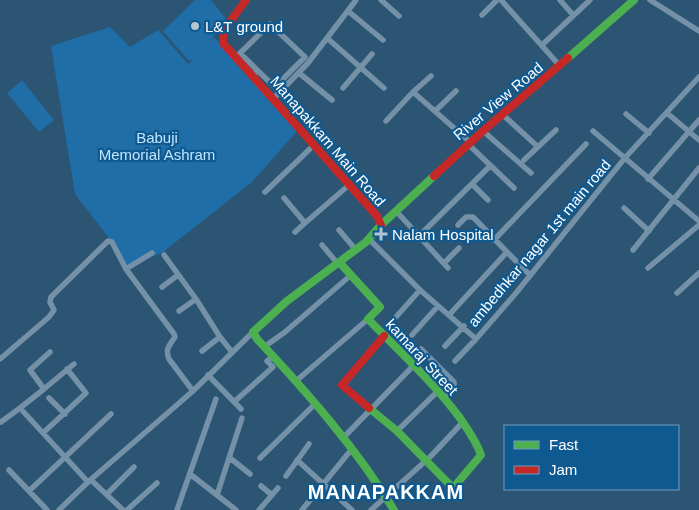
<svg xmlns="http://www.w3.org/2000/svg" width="699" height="510" font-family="Helvetica,sans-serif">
<rect width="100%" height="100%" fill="#2c5574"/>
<path fill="#1f6ea7" d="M195,0H211L226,19L207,45L214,37L297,131L252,182L163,252L126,269L112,242L75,194L51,46L110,27L130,47L158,30L188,64L194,58L189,61L163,31Z
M22,80L54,120L39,132L7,93Z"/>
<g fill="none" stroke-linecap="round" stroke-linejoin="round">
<path stroke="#7491a7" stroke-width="5.5" d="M381,0L399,16
M501,0L560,66
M560,0L573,15
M650,0L699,31
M348,11L383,40
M482,15L497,0
M327,38L384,88
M542,45L590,0
M240,53L258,71
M236,57L270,24L305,57L275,87L258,71L252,75
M299,73L332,100
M343,88L372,54
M413,92L431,76
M273,99L308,63L356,0
M435,111L456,91
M667,113L699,140
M502,114L537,146
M626,114L649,133
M386,121L413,92L470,142
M483,131L531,173
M593,131L699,221
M468,144L514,188
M524,160L556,130
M648,179L699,120
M472,184L488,200
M265,192L314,145
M284,198L305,223L349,185
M624,208L649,231
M397,212L448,268
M339,230L356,250
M295,232L305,223
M419,236L490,166
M369,239L420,290L476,339L516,293L624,159L699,77
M494,240L586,144
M322,245L338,264
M633,250L699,168
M507,252L530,275
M164,255L196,299L220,337L232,352
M444,263L459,248
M648,268L699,225
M126,269L152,253
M162,287L178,275
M677,293L699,273
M179,311L196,299
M449,315L507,252L473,217H466L458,225
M396,317L420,290
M412,335L438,306
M445,346L464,326
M264,347L285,332L351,275
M421,349L454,382V386L444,397
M202,351L220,337
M0,359L49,317L54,310L50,302L51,297L108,241L112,242L126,269L174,334L175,337C169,346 165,349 169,359L193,391
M455,361L476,339
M208,375L241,409
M296,381L368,319
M44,389L74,364
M49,398L65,414
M234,402L273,367L267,361L273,357
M20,408L44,389L30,370L50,352
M1,422L20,408L88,482
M397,431L438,391
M43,433L86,393L67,369
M343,438L413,366
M230,458L250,474
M260,458L314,405
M297,460L352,510
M9,470L47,510
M190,474L236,510
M286,476L309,444
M91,480L123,510
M261,486L272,495
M29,491L111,414
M107,494L134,467
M217,495L242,418
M59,510L88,482L193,391L253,332
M127,510L157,483
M177,510L216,399
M259,510L278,488
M302,510L351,450
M371,510L431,456L462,423"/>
<path stroke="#4caf50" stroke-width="8" d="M568,58L634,0
M340,263L380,307L368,319C399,351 433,382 460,418C468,430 477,442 481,455L453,488L397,431L369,408
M394,510C356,448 307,392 257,339L253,332L287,301L366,242L381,225L434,176"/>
<path stroke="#c62828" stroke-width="8" d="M246,0L224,30L223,43L377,216L381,225
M434,176L483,131L568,58
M369,408L342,385L384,336"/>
</g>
<g fill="#b5c4ce" stroke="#0f5991" stroke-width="2">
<circle cx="195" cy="26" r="5"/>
<path d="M378.5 226.5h5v5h5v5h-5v5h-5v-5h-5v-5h5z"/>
</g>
<g text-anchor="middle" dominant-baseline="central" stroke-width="4.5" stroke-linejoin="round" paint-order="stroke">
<g font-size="15" fill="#fff" stroke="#0f5991" text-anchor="start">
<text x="205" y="26">L&amp;T ground</text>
<text x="392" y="234">Nalam Hospital</text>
</g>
<g font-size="15" fill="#fff" stroke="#0f5991">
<text transform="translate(498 101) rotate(-40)">River View Road</text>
<text transform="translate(328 141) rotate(49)">Manapakkam Main Road</text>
<text transform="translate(539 243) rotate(-50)">ambedhkar nagar 1st main road</text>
<text transform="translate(422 357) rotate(47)">kamaraj Street</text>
</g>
<g font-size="15" fill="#c1e5fe" stroke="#0f5991">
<text x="157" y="137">Babuji<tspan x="157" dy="17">Memorial Ashram</tspan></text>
</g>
<g font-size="20" font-weight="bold" letter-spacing="1" fill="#fff" stroke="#0f5991">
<text x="386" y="492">MANAPAKKAM</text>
</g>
</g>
<rect x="504" y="425" width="175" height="65" fill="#0f5991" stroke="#6f9bbd"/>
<rect x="514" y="441" width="25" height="8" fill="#4caf50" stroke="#6f9bbd"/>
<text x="549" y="450" font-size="15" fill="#ffffff">Fast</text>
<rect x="514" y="466" width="25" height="8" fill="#c62828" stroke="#6f9bbd"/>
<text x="549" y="475" font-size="15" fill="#ffffff">Jam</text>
</svg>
